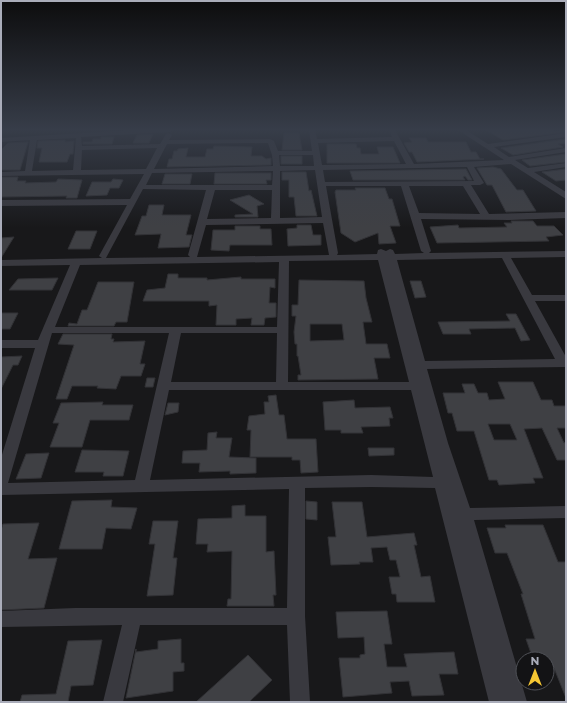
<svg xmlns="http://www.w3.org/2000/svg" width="567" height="703" font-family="Montserrat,sans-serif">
<rect width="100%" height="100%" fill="#18181a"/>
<path fill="#3f4044" stroke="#323236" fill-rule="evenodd" d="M486,130H552L556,132L566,130V132L503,140Z
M284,133H299L302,150H282Z
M153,134L149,143H133L137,135Z
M101,137H114L112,144H83V142H92L93,139H101Z
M409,138H426L428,142H466L471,152H476L480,159H484L417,162L412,152H409L404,143L412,142Z
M566,139V143L558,144L563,147L513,155L501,148Z
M65,140V142L74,141L73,154H70L67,162H39L42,148H37L38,141Z
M28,142L20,170H1V150L8,143Z
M327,144H356L357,148H360L361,154H379L377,147H393L400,163H327Z
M214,146L252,147L251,156H262L266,159L271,158V165L167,167L169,159H172L174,151H177L178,149L188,148L186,157H205L207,149H213Z
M566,154V162L530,166L522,160Z
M281,156H302V164H281Z
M493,167L501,169L517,190H523L536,211L506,212L492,185H487L477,168Z
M466,169L472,180H468L465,176L463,177L465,180H353L350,171Z
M566,169V180L556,181L542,172Z
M282,172H306L309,191L311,190L317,216H296L294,197H289V180H282Z
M215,173H271V180H266L267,184H214Z
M165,174H192L190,184H162Z
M1,177H18L17,181H26L25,183L56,182L58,179L82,180L77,198H66L67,196L1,197Z
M113,179L123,180L119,188H110L107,195L86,196L92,182H111Z
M355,188H385L389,199H392L400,226H390L396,243L379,244L378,233L355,242L341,233L335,192L336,190H356Z
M249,195L264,204L257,206L258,217H235V215L253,214L230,200Z
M149,205H164L162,215H191L186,235H192L189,247L158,248L161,234L135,235L142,216H146Z
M511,221H533L537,226H554L563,235L546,237L549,241L437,243L430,227L458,225L459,228L507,227L504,223H512Z
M297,225H311L313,235H321V245L288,246L287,229L297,228Z
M235,226H260V229H271L272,245H230L229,251L211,250L213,230H235Z
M76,231H97L90,249H68Z
M14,237L1,258V238Z
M168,274H178V278H207V280L241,277V279H275V288L270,287L269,303H276V317L265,318L264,325H251L252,318L236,319V325H216L217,305L209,306V301H143L147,290L165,288Z
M58,278L52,290H9L18,279Z
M299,280L364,281L366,298L372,322H363L366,344H387L390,358H374L378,379L298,380V375H301L298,356H297V344H295L294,332L296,316H292V305H298ZM310,324H342L344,340L310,341Z
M410,281H421L426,297L415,298Z
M98,282H134L127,322H116L114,326H68L69,323L77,324L82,310H87Z
M1,313H18L10,329H1Z
M506,314H516L530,340L521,341L515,328L469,329L471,334H443L438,322L510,321Z
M63,334H112L111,339H114L113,342L145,341L140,364H145L141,376H121L116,389L97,388L98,386H72L67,399H56L74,345L58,344Z
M22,356L18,365H13L1,389V357Z
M147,378H155L153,387H145Z
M498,382H533L541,400H552L554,406H566V428H557L564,443L566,442V460H557L542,428L524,429L543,478H533L535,483L499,485L497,480H489L474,431H457L452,413H448L443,393H465L462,384H474L478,393H487L489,400L505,399ZM488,424H510L517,440H494Z
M276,395L279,415H284L287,439H316L318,472L301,473L300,460H292V457H250L251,430H247L249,416L265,414L264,402H269L268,396Z
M354,400L355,408L390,407L393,418H389L390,426L361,427L363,433H341V430H325L323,402Z
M103,402L102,405H133L129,420H90L82,447H50L59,423H53L61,403Z
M168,403H179L178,412L165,415Z
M217,432L216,438H232L229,457L256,458V473L230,474V471L199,472L200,463H182L183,451L207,450L208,433Z
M368,448H394V455L369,456Z
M82,450L129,451L123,476H103L104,472H75Z
M49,453L41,478L16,479L26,454Z
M112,500L111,507L137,508L131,529L106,528L102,549H59L72,501Z
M306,501L317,502V520L306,519Z
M332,502H362L367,537L414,533L417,545H414L421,577L430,576L435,602H397L396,594H392L389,577H400L396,560H390L387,547L371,548L373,562H359L360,564L331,565L328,537H336Z
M245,505V516H266V552L274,551L276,595H273L274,606H227L228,599H231L232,551L207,552L208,544H196L198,519L232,518V506Z
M153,521H178L173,558H177L173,595L147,596L155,544H149Z
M39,523L28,559L57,558L44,608L1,610V530L3,524Z
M505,525H543L558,562H566V698L554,668H547V659H533L526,639H535L521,594H523L507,553H495L487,528H506Z
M387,611L392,644H384L387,667H407L404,654L454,652L458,674H439L444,695L412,696L409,681L390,682L392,693L343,697L339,658H360V655L365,654L364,637L338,638L336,612Z
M181,639V663H184V671L173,672V691L126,698L136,649V652L158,649V641Z
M102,640L93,685L71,686L68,702H20L22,695L56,694L68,641Z
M248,655L272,680L249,702H196Z"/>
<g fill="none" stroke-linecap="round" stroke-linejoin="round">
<path fill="#39393f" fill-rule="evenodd" d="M134,130H173L170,132L81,137L82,146L160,144L166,134L168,133L172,135L169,140L270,139L274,141L278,151H312L309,130H315L317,139L392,137L389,130H395L414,164L504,160L458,130H466L488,144L566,133V137L494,147L509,157L566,148V152L515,160L528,168L566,163V167L534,172L566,192V199L511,164L474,167L484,183L480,185H471L489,214L566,212V218L509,220L421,219L431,251L429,253L566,251V257L511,258L532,295H566V301H535L566,357V367L427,369L448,443L470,508L566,506V518L474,520L527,702H489L435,488L371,487L305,488V616L310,702H290L287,625H140L123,702H103L122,625L1,627V611L75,608H287L289,489L1,495V458L35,348H1V340H38L70,265L1,266V260L102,258L99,256L127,205L1,206V200L130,199L144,174L1,176V172L25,171L30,140L1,142V138ZM76,138L73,170L32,171L37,140ZM394,141L406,164L322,165L318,143ZM268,143L272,155L273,166L154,169L167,144ZM157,148L146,169L81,170L82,150ZM279,155H313L314,166H280ZM467,167L474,181L325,182L323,170ZM315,170L322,217L280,218V171ZM273,171L272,185H146L152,173ZM326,186H401L421,251L424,253L395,254L393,250L390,249L386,251L381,249L378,250L377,254L337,255L338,253ZM409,186H463L480,214L419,213ZM143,189L206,190L188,255L190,257L106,258ZM215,190H272L271,218L207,219ZM323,223L329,255L197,257L206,225ZM502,258L555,359L425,361L397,260ZM378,260L409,382H288L289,261ZM279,262L277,327H55L80,265ZM52,333H169L135,480L8,483ZM181,333H277L276,382H171ZM169,390H411L433,477L371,475L150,480Z"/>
</g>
<linearGradient id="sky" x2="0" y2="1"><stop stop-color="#0d0d0e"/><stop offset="0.57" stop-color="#373d49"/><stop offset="1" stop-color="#373d49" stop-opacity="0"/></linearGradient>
<rect width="567" height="228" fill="url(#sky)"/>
<rect width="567" height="703" fill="none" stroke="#aaadba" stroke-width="4"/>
<g transform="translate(535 671)"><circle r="19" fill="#131315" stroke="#4f5157"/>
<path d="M0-3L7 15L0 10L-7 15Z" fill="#f6c733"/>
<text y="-6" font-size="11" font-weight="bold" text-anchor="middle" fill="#aaadba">N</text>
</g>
</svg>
